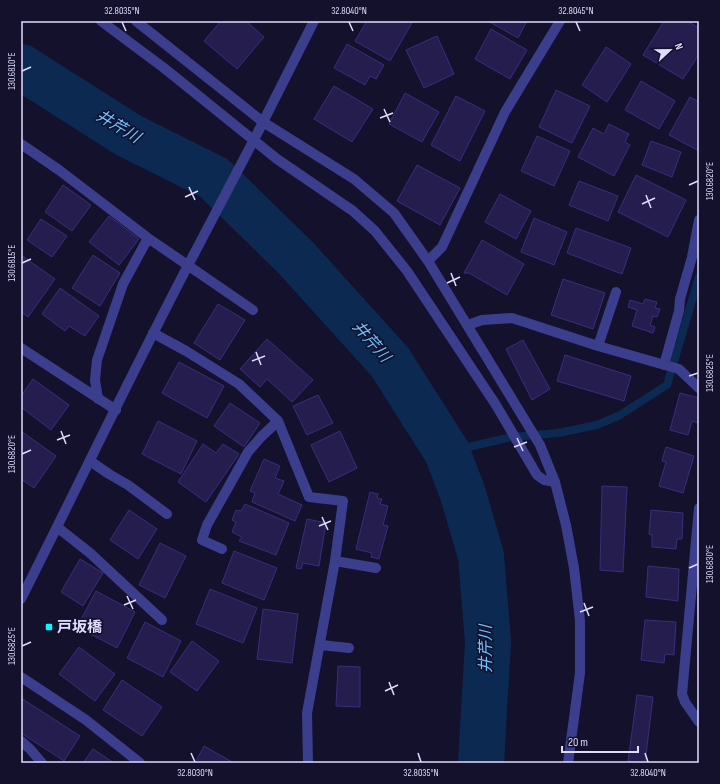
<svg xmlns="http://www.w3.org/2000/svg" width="720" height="784" font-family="'Sofia Sans Condensed','Noto Sans JP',sans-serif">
<rect width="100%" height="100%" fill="#14112d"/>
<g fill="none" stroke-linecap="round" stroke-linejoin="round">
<path stroke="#0c2a51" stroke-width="8" d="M447,452L512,437L558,433L597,425L620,415L667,385L699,277"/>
<path stroke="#0c2a51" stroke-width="46" d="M21,67L128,135L214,178L296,258L390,362L447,452L463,494L481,556L488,642L481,763"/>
</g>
<path fill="#241d4e" stroke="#392e7b" d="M221,21H246L264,37L237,69L204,41Z
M367,21H413L390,61L355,41Z
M488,21H527L518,38Z
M664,21H687L699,28V54L683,79L643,55Z
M491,29L527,50L510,79L475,59Z
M437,36L454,74L424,88L406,50Z
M347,44L384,65L376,79L370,76L365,85L334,68Z
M606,47L631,64L607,102L582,85Z
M641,81L675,101L659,129L625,110Z
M334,86L373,109L352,142L314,119Z
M556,90L590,106L572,143L539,127Z
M405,93L439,112L422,142L389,124Z
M456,96L485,111L460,161L431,145Z
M690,97L699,102V151L669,135Z
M609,124L629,134L625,142L630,145L614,176L578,157L593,128L604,134Z
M537,136L570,151L554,186L521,171Z
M651,141L681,152L672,177L642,165Z
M417,165L460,188L440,225L397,201Z
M636,175L686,200L668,237L618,212Z
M579,181L618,196L608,221L569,205Z
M63,185L91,205L72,231L45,212Z
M500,194L531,211L516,239L485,222Z
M109,216L139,239L119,265L89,242Z
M534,218L567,232L554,265L521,252Z
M41,219L67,236L52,257L27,240Z
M576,228L631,248L622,274L567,253Z
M482,240L524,264L507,295L469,273H464Z
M21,255L55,279L28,317L21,312Z
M93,255L120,273L100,306L72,288Z
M563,279L605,293L593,329L551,315Z
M60,288L99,316L85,336L69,326L65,331L42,314Z
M645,299L657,302L655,308L660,309L657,317L653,316L650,325L655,327L653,333L632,326L637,310L628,307L630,300L643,304Z
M218,304L245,320L220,360L194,343Z
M267,339L313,380L292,402L267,379L260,387L240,369Z
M523,340L550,389L532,400L506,349Z
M565,355L631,376L624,401L557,381Z
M179,362L224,386L207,418L162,393Z
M33,379L69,405L51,430L21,407V396Z
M680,393L699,398L698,423L692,421L688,435L670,430Z
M318,395L333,423L307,435L293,406Z
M230,403L260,423L244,447L214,426Z
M158,421L197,441L181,474L142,454Z
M21,431L56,456L34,488L21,479Z
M340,431L357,468L329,482L311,445Z
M203,444L216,453L223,444L239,454L206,502L178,482Z
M666,447L694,456L683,493L659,486L666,462L662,461Z
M264,459L280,466L275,478L284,481L278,494L302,505L295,521L252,502L255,493L250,491Z
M602,486L627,487L623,572L600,570Z
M370,492L378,494L377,498L382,499L380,504L388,506L383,525L388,526L379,559L371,557L372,553L356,549Z
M245,504L289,523L276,555L239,541L242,537L232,532L236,522L232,520L236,510L241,511Z
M129,510L157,529L138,559L110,540Z
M651,510L683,513L682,539H677L676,549L652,547V535L649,534Z
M307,519L326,523L319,566L303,563L301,569L296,568Z
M160,543L186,556L165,598L139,585Z
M234,551L277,568L264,600L222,583Z
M80,559L103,573L83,606L61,592Z
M648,566L679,569L678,601L646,597Z
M210,589L257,608L243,643L196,624Z
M96,591L135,612L117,648L77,627Z
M263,609L298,614L292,663L257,659Z
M645,620L676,622L674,655L665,654L664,663L641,660Z
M145,622L181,641L163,677L127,658Z
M192,641L219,661L197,691L170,672Z
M79,647L115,674L95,701L59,674Z
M338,666L360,667V707L336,706Z
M122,680L162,707L142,736L103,710Z
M637,695L653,697L645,763L628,761Z
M21,698L80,736L64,761L21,733Z
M204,746L234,763H195Z
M93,749L114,763H83Z"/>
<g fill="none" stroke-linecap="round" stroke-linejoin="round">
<path stroke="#3b3e8d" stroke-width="10" d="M101,21L164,68L277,159L353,211L375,231L407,271L496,405L537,475L544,480L555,482
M136,21L263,122L354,179L394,213L428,261L540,445L555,482L566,525L574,568L580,621V673L568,763
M21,144L59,170L148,238L253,310
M428,261L442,247L505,112L560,21
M468,325L482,320L512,318L598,346L679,369L699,388
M153,333L186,351L239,384L278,421L309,497L343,501L335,561L307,713L308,763
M598,346L616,292
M21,348L116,410
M664,365L679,311L680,299L692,257L699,220
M98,399L95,380L97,360L123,284L148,238
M90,461L109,474L128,485L167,514
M699,508L682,694L685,702L699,722
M57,527L90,553L162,620
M222,549L202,540L207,525L248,452L261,437L278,421
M335,561L376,568
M321,645L349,648
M21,677L86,720L140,763
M21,741L30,749L42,763"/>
<path stroke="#3b3e8d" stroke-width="10" d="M259,130L314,21
M21,599C79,484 134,368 194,254"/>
<path stroke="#3b3e8d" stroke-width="10" d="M194,254L259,130"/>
</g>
<path fill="none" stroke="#dfddff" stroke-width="1.5" d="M122,22L126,31M349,22L353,31M576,22L580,31M22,71L31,67M384,109L390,122M380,118L393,113M689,185L698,181M189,187L195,200M646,195L651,208M185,197L198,191M642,204L655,198M22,263L31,259M451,273L456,286M447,283L460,277M256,352L261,365M252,361L265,356M689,376L698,373M61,431L66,444M517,438L523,451M57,440L70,435M514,447L527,442M22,454L31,450M322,517L328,530M319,526L331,521M689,568L698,564M127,596L133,609M584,603L589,616M124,605L136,600M580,612L593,607M22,646L31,642M389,682L394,695M385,691L398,685M191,753L195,762M418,753L421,762M645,753L648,762"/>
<rect fill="#09f6ff" stroke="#14112d" stroke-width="1.5" x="45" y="623" width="8" height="8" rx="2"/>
<g text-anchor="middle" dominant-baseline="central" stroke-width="3.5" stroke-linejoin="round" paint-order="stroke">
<g font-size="15" font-weight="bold" fill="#dfddff" stroke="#14112d" text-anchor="start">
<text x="57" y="627">戸坂橋</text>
</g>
<g font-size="16" font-style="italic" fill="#6bc4ff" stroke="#14112d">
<text transform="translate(118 127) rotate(31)">井芹川</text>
<text transform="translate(371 342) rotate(49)">井芹川</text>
<text transform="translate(486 649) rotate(-90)">井芹川</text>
</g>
</g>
<rect width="720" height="784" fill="none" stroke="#14112d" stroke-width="44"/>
<g transform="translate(670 50) rotate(68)" stroke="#14112d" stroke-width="3" paint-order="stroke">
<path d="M0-3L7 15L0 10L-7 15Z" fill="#dfddff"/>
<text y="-6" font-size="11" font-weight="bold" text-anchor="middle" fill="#dfddff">N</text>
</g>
<path d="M562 746v6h76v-6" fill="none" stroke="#dfddff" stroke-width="2"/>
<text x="568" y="746" font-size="12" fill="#dfddff" stroke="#14112d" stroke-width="3" paint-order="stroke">20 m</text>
<rect x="22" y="22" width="676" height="740" fill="none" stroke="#dfddff" stroke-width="1.5"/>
<g font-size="10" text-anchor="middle" fill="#dfddff">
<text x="122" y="14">32.8035°N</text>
<text x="349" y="14">32.8040°N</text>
<text x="576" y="14">32.8045°N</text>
<text transform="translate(11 71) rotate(-90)" y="4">130.6810°E</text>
<text transform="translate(709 181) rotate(-90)" y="4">130.6820°E</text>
<text transform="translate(11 263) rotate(-90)" y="4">130.6815°E</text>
<text transform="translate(709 373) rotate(-90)" y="4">130.6825°E</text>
<text transform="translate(11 454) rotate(-90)" y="4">130.6820°E</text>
<text transform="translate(709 564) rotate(-90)" y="4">130.6830°E</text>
<text transform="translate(11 646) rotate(-90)" y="4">130.6825°E</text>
<text x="195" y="776">32.8030°N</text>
<text x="421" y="776">32.8035°N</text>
<text x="648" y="776">32.8040°N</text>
</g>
</svg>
